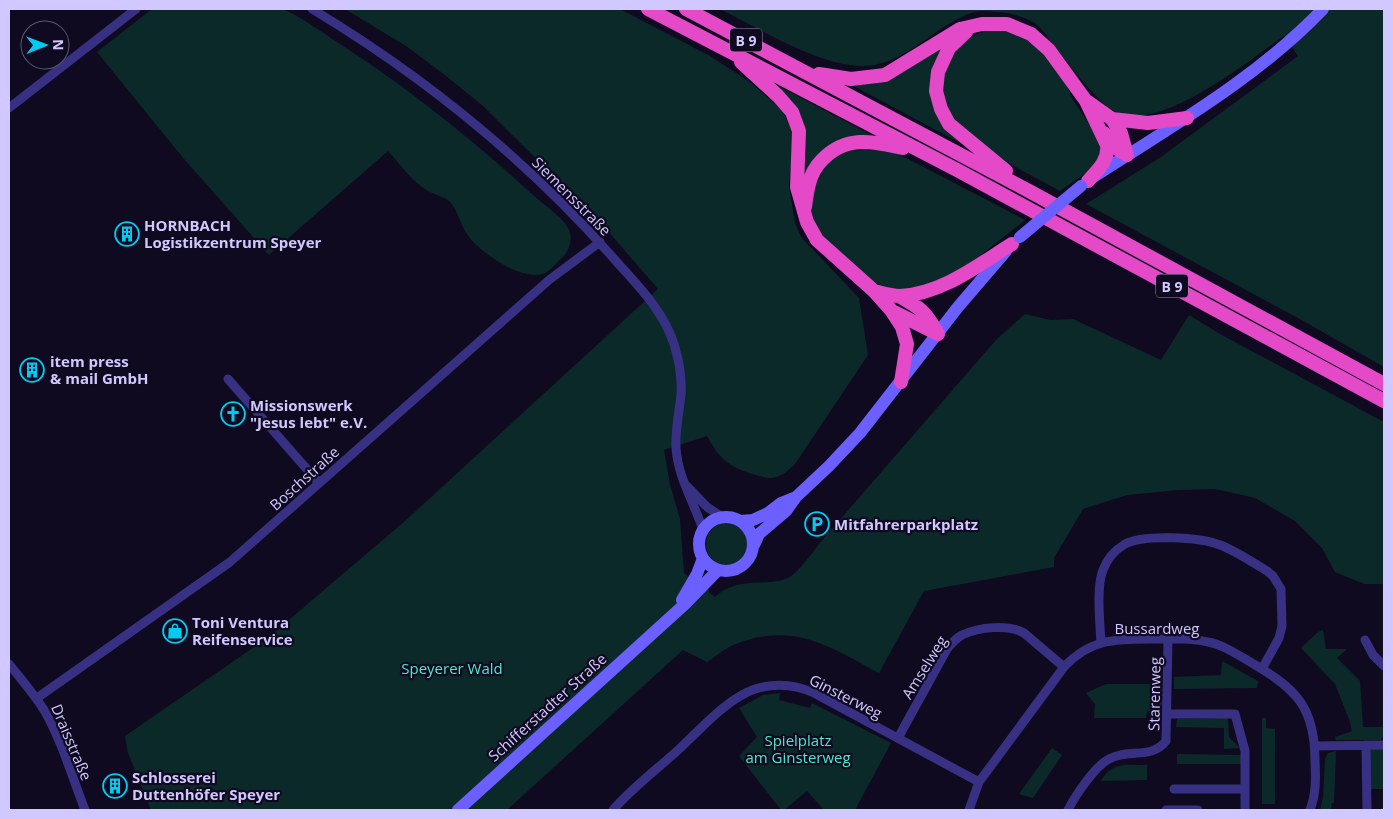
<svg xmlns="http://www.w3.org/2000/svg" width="1393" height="819" font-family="'Open Sans',sans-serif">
<rect width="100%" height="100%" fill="#0f0a1f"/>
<path fill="#0c292a" d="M152,9C184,9 215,9 247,9C257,9 271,6 281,9C296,13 323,33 337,42C407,87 472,139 534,196C543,204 565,219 569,230C573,239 569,251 562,258C557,262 551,270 545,273C523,283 479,252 467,234C460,224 458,210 449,201C443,196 435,195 428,191C412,182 400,164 388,151L269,255L184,159L97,52Z
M345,9H620L710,56L750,82L783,111L793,135L789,186L795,223L801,237L859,298L868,355L795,464C789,470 781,477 772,478C766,478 759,476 753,474C728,467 719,458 707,436L664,450L670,484L680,519L684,573L696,582L708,585L709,592L715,597C742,572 776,592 796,572C809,559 818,544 830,531C886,467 941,403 997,339L1025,314L1050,320L1073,319L1161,360L1189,315L1220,334L1384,422V584H1365L1335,572L1322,548L1295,521L1255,498L1215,489L1178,490L1127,495L1083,509L1054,558V567L924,591L879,673C827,645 793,621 733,645C724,649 715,657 707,662L683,650L507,810H151L128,753L125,736L270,636L405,521L658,289L601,223L482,105L441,72L406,46Z
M720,9H1384V367L1298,318L1086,204L1161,157L1298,56L1284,36C1248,61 1163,131 1118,113C1100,106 1074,69 1060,54C1054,46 1042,27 1033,22C1027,18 1016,15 1008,13C1001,12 981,10 974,12C938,23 913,58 874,65C828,73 761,29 720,9Z
M997,30C1030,34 1049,54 1065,82C1068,88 1070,94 1073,100C1084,117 1095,131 1104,149L1092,169L1060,191L1012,165L967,134L954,121L942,97V77L951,54L971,37L980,33Z
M960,31L934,76L963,142L962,144L850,84H869L882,81Z
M774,84L875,137L847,138L804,187L803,155Z
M868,147L896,153L916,163L1025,220L976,259L959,270L922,289H890L879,285L868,278L834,248L821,233L814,220L810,203L821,167L846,148Z
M706 544a22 22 0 1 1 44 0a22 22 0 1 1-44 0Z
M1323,630L1326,649H1347L1337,658L1360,681L1363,727H1384V736L1381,740H1336L1335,737L1352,731L1349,719L1335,684L1301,648L1318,632Z
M1222,661L1258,681L1257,688L1174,689V677L1221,675Z
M1106,684H1162V711H1147L1146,718H1094L1095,704L1086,693Z
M780,693L779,700L810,708L812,703L891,743L855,810H824L807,791L784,810H781L739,756L757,737L739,708L763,695Z
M1228,718L1229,737L1240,748L1224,749V728L1176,727L1177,719Z
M1262,718H1266V728L1275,729V804H1262Z
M1052,748L1062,755L1033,798L1019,794Z
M1372,749H1383V789H1370V752Z
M1336,751L1334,803H1332L1331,810H1320L1323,797L1325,759L1328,753Z
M1177,754L1241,755V764H1177Z
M1147,765V780L1101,781C1112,761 1127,765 1147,765Z"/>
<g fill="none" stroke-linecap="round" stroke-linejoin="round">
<path stroke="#383083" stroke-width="9" d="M312,9C425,77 529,162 616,261C638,286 663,310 674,344C679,360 682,378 681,395C679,413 675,430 676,448C678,478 694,502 703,530
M9,108L136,9
M228,379L319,483
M687,486L707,507L722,517
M1365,640L1373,655L1384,666
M1101,643C1100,623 1096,587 1103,570C1107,559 1115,550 1125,544C1143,534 1200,537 1220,545C1236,551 1252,562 1267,571L1273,576L1281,589L1282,626L1279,638L1262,669
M9,664C21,679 34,694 44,710C62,741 72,777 85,810
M37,698L230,562L549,280L600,242
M1168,714H1235L1245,751V810
M898,738L947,649C951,644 955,639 962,635C979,627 1008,624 1024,633L1064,667
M1366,745L1367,810
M1315,746L1384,745
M1174,789H1245
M613,810C632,788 656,770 677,751C700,730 726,699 755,689C775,683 794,684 814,693L979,782
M969,810L979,782L1064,667C1090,639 1115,639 1151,639C1170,639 1189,637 1208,642C1224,645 1238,655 1252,663C1297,689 1315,708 1315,761C1316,779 1316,794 1310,810
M1068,810C1075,796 1095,766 1109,759C1129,748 1151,760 1166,741L1168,639
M1166,810H1198"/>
<path stroke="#6c5fff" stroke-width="12" d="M1095,176C1174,125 1258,77 1323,9
M699 544a27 27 0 1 1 54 0a27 27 0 1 1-54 0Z
M740,521L753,520L768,513L781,503L796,497
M754,545L759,534L786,511L796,497L829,466L860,433L958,307L1006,251
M682,600L697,574L703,558
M458,810L685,604L718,570"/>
<path stroke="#e449c8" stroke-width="14" d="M648,9L959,171L1384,401
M686,9L1029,191L1384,384
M966,32L949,48L938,72L936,91L941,109L949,124L1006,171
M741,62L778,96L792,112L799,131L797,187L807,222L817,240L874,291L891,310L902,327L907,344L901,382
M819,74L851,79L885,75L960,29L982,24H1007L1031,34L1049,50L1086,101L1107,145C1109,160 1098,170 1088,181
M1088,102L1112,119L1148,123L1187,118
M1112,119L1121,133L1127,155
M1104,133L1120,151L1127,155
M805,207C806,199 807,191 809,184C811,175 816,166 822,160C846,135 872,141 903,148
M874,291C882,293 892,296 900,296C942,294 978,265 1012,244
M899,296C921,308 926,312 938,334
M894,312L938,334"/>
<path stroke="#6c5fff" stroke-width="12" d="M1020,237L1081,186"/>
</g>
<defs>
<g id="building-ring" transform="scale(1.25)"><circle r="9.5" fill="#0f0a1f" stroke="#00ccf3" stroke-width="1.5"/><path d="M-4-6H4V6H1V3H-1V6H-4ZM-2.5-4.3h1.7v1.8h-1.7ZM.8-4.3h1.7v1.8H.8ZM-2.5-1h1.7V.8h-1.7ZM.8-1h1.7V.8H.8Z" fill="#00ccf3"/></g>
<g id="church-ring" transform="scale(1.25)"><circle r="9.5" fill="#0f0a1f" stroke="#00ccf3" stroke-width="1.5"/><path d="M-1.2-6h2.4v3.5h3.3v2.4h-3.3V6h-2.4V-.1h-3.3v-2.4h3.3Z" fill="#00ccf3"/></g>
<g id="parking-ring" transform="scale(1.25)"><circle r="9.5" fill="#0f0a1f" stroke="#00ccf3" stroke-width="1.5"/><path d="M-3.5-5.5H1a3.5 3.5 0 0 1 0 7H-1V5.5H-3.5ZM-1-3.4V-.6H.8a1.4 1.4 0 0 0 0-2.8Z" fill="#00ccf3"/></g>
<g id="shop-ring" transform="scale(1.25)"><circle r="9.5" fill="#0f0a1f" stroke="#00ccf3" stroke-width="1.5"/><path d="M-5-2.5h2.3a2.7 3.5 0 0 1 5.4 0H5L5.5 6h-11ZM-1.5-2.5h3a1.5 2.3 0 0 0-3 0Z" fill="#00ccf3"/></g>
</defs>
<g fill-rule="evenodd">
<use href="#building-ring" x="127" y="234"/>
<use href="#building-ring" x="32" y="370"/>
<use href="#church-ring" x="233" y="414"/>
<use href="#parking-ring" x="817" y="524"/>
<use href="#shop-ring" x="175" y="631"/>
<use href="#building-ring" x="115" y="786"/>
</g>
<g text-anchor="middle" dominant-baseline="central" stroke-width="4.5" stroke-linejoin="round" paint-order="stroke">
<g fill="#0f0a1f" stroke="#978fbc" stroke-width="1">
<rect x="730" y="28.5" width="32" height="23" rx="4"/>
<rect x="1156" y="274.5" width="32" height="23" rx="4"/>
</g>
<g font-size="14" font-weight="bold" fill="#d1c8ff">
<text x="746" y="40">B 9</text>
<text x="1172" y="286">B 9</text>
</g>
<g font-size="15" fill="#d1c8ff" stroke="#0f0a1f">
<text transform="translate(572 196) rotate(45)">Siemensstraße</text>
<text transform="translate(304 478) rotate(-42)">Boschstraße</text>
<text x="1157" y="628">Bussardweg</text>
<text transform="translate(924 667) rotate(-58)">Amselweg</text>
<text transform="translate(1154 694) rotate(-89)">Starenweg</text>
<text transform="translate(846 696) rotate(27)">Ginsterweg</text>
<text transform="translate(547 707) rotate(-42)">Schifferstadter Straße</text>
<text transform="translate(72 742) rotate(67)">Draisstraße</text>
</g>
<g font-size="15" font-weight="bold" fill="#d1c8ff" stroke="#0f0a1f" text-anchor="start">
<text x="144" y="225">HORNBACH<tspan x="144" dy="17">Logistikzentrum Speyer</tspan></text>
<text x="50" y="361">item press<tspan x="50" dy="17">&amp; mail GmbH</tspan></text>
<text x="250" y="405">Missionswerk<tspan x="250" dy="17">"Jesus lebt" e.V.</tspan></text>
<text x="834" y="524">Mitfahrerparkplatz</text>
<text x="192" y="622">Toni Ventura<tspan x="192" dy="17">Reifenservice</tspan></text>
<text x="132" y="777">Schlosserei<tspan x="132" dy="17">Duttenhöfer Speyer</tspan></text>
</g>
<g font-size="15" fill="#48ebcc" stroke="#0f0a1f">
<text x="452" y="668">Speyerer Wald</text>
<text x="798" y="740">Spielplatz<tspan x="798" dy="17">am Ginsterweg</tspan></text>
</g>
</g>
<rect width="1393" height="819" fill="none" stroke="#d1c8ff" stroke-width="20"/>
<g transform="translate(45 45) rotate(89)"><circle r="24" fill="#0f0a1f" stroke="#5d5679"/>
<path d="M0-4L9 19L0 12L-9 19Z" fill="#00ccf3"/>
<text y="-8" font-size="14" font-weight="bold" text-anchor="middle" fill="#d1c8ff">N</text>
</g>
</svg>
